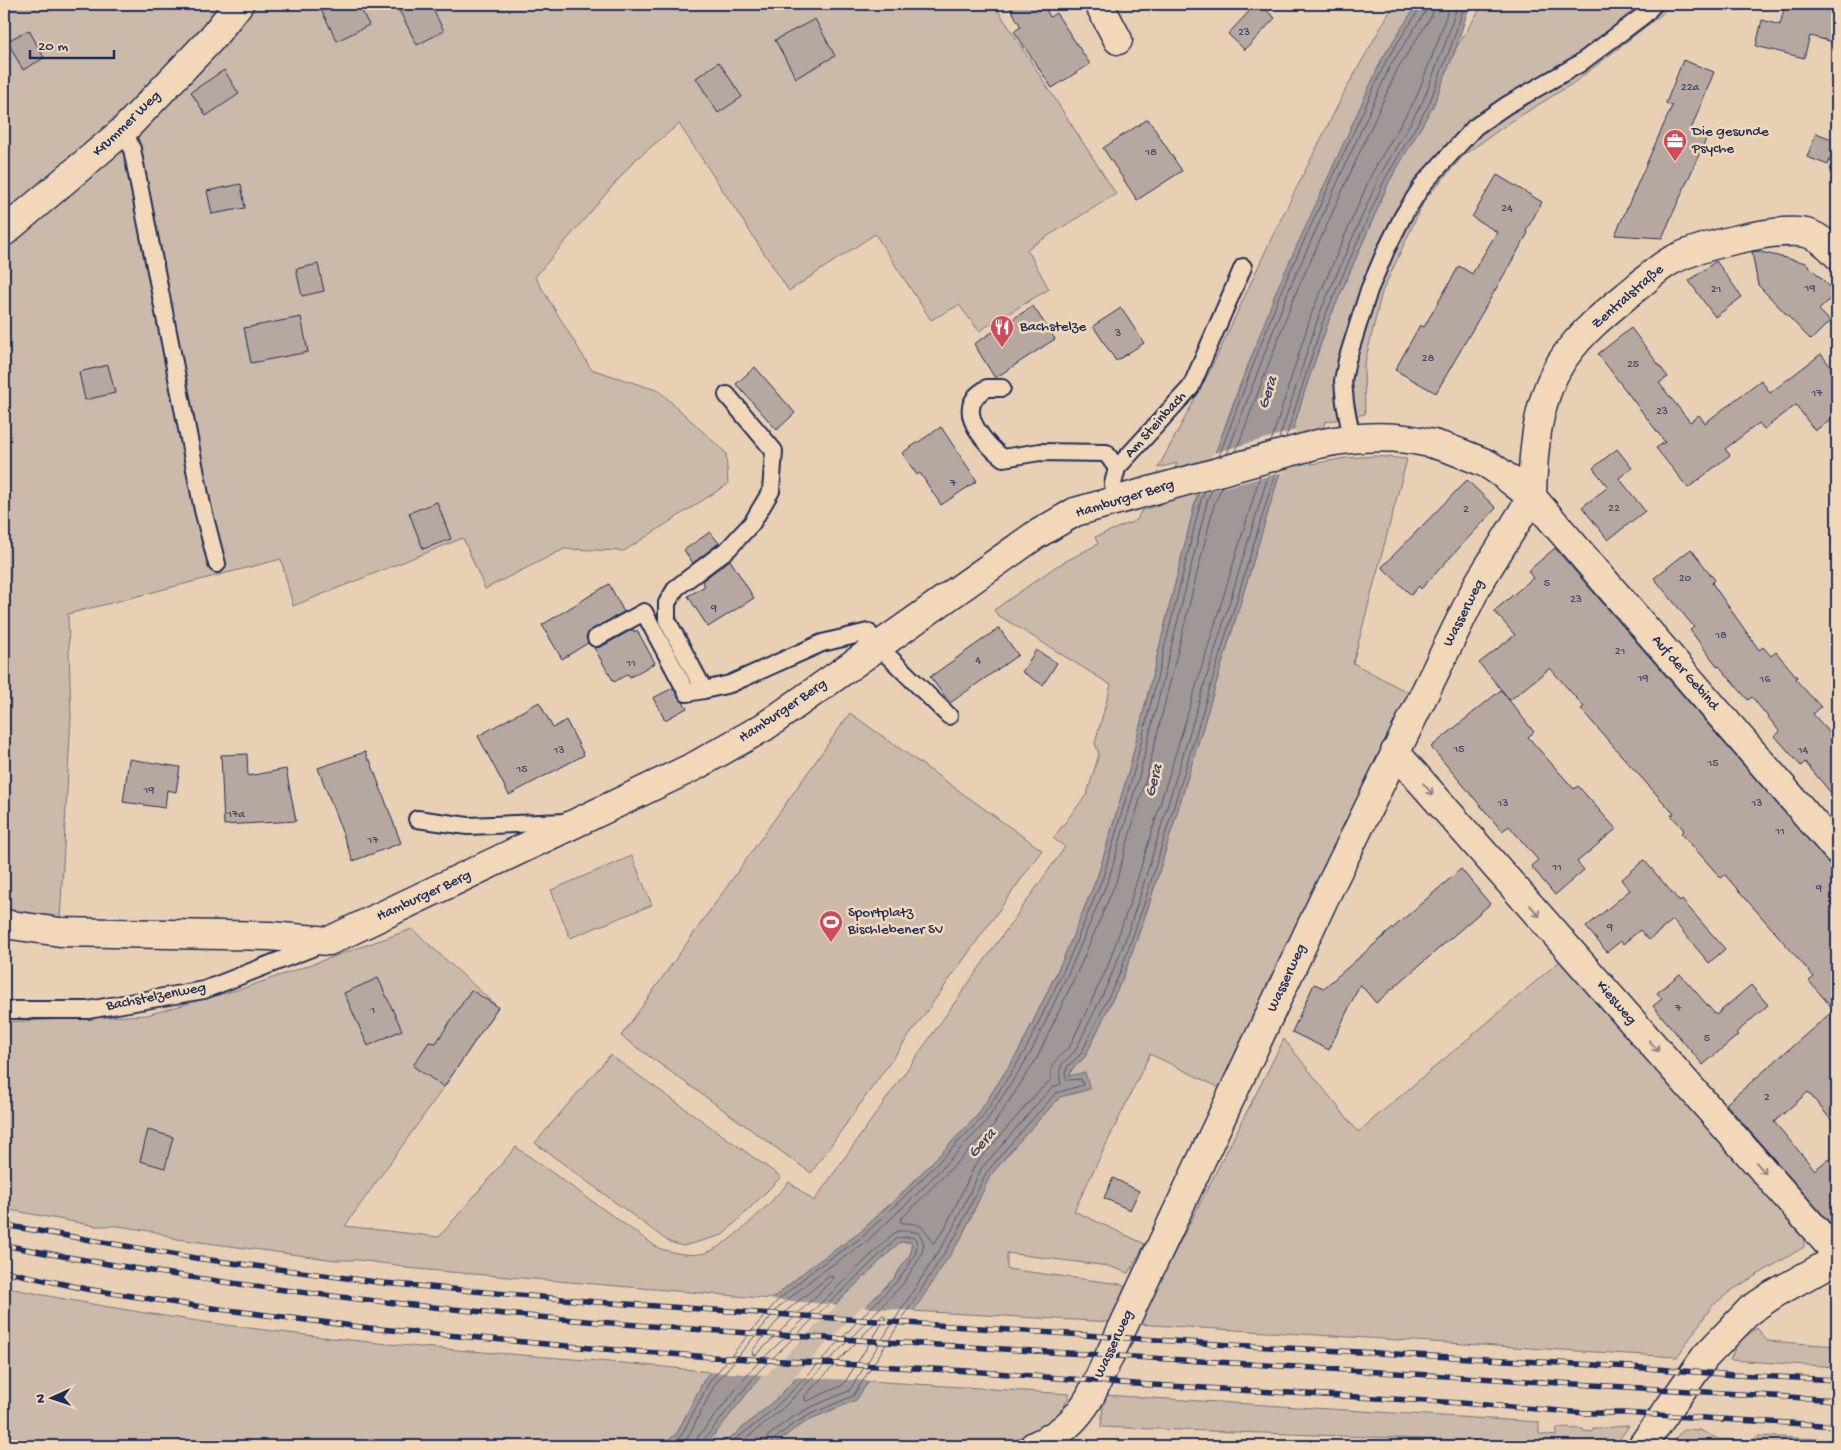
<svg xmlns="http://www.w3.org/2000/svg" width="1841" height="1450" font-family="'Gochi Hand',sans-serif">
<rect width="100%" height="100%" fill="#e9d0b5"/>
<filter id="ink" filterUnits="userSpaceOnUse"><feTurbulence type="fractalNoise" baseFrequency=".02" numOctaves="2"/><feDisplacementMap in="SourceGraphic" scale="10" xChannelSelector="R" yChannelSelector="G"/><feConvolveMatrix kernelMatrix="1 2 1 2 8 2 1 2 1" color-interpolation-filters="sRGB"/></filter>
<g filter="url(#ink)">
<path fill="#cbb9a9" stroke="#737484" d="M4,4H994L1116,194L1027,249L1049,289L979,331L959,305L931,320L875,234L789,291L679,124L634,161L535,277L591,369L659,391L726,453L728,484L624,551L564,549L485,589L463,538L293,606L281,559L68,614L71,717L60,921L4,911V246L118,151L110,128L4,221Z
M1394,4H1417L1382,59L1330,174L1240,384L1218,446L1196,499L1129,770L1098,875L1064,957L1020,1049L977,1116L908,1187L858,1234L809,1268L772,1299L450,1272L406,1268L397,1265L358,1260H336L177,1239L156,1232L118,1226H96L4,1209V1022L147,1015L247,987L412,929L498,1007L444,1087L345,1226L439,1237L516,1147L658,1248C672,1252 685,1256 700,1254C726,1251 771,1202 789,1182L814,1201L1065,847L1053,838L1087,794L1099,754L1095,743L1111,685L998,615L994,610L1055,567L1098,544L1095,537L1137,520L1141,511L1161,504L1177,463L1158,468L1211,369L1272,237L1346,89Z
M1483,4H1670L1662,14L1575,82L1509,123L1465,154L1425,199L1382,292L1364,366L1365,414L1325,422L1311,464L1346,458L1375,456L1407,459L1353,663L1409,693L1260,1007L1220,1088L1150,1054L1074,1211L1145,1244L1129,1273L1108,1266L1007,1253V1269L1120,1284L1125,1287L1111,1322L912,1311L961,1238L990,1176L1015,1146L1060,1097L1090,1089L1069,1076L1072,1069L1085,1057L1124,975L1149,905L1305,390L1329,320L1389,182L1433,106L1456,48Z
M850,713L1042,850L811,1173L621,1036Z
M632,856L652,905L570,938L551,890Z
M1561,960L1804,1234V1247L1732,1290L1712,1306L1677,1357L1136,1324L1175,1252L1284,1039L1358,1132Z
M610,1055L781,1177L723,1235L683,1246L669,1242L535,1143Z
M900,1242H911V1253L894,1278L776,1399L734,1435L714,1446H705L761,1376Z
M4,1287C127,1313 253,1330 378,1343C489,1354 600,1359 711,1372L705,1378L677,1433L662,1446H4Z
M1757,1328L1767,1341L1837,1346V1367L1730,1360L1738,1342Z
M869,1381L1070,1394L1058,1419L1048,1425L1002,1446H773L794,1429L813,1418L856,1400Z
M1104,1395L1539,1422V1434L1556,1436L1557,1428L1583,1429L1584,1431L1592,1432L1593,1428C1605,1429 1616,1426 1629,1426L1615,1446H1562L1558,1444L1101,1427Z
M1683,1429L1700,1430L1718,1439L1752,1441L1758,1436L1837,1440V1446H1670Z"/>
<path fill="#a09796" stroke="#6b6d80" d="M1417,4H1470L1456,48L1433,106L1389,182L1329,320L1305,390L1149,905L1124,975L1085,1057L1072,1069L1069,1076L1085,1072L1090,1089L1060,1097L1015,1146L990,1176L961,1238L856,1400L813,1418L794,1429L773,1446H714L734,1435L776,1399L894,1278L911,1253L912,1244L911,1242H900L761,1376L705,1446H662L677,1433L705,1378L772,1299L809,1268L858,1234L908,1187L977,1116L1020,1049L1064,957L1098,875L1129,770L1196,499L1218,446L1277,289L1382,59Z"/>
<path fill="#e9d0b5" d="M1296,430L1284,472L1195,495L1213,453Z
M768,1299L837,1305L766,1375L708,1372Z
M861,1307L915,1311L871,1381L794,1377Z"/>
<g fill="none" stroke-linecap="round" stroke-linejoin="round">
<path stroke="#505974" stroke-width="1" d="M1286,437L1324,318L1385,179L1429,104L1451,46L1465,4
M1279,439L1319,315L1379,177L1423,101L1445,44L1458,4
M1271,442L1312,312L1372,173L1416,98L1438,41L1450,4
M1236,451L1294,297L1398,68L1432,15L1435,4
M1227,454L1287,294L1391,64L1426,11L1427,4
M1219,456L1281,291L1386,61L1420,8L1421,4
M1222,487L1214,505L1147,775L1116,882L1081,964L1037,1058L992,1127L900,1220L902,1223C922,1223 924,1227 933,1243L935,1242L945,1228L975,1165L1037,1093L1051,1080V1070L1055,1061L1070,1046L1107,968L1131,900L1260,476
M830,1276L833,1277L832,1280L756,1355H753L752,1351L785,1312Z
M883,1315L885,1316V1319L843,1385L807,1401L805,1400V1396Z
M670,1446L681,1436L710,1381L775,1303L812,1271L861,1238L911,1190L981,1119L1025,1051L1069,959L1103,877L1134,771L1201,500L1205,491
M679,1446L687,1439L715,1384L779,1307L816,1276L866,1242L916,1195L985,1123L1030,1054L1074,961L1109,878L1140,773L1207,502L1212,489
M696,1446L698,1437L753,1368L892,1235L898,1231H910L919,1233L924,1243L921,1256L902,1285L784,1407L737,1446
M702,1446L703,1441L758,1372L897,1238L911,1237L915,1238C918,1244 917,1250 914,1256C902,1281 878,1299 860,1319C821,1360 772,1419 724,1446
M764,1446L768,1436L788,1420L809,1408L849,1391L951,1232L981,1169L1043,1097L1053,1087L1061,1084C1055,1059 1070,1063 1078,1045C1090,1020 1103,996 1113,971C1123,949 1130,925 1138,902L1269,473
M771,1446L772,1441L792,1425L811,1414L853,1396L956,1235L986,1173L1011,1143L1056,1093L1083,1085L1081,1079L1067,1080L1065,1073L1068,1066L1081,1054L1120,973L1144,904L1276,471"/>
</g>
<path fill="#b6a8a0" stroke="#1b2f5e" d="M318,4H358L369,25L337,41Z
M411,4H430L444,31L417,45L399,10Z
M1008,4H1043L1050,17L1056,13L1090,64L1052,88L1014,31L1021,27Z
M1256,4H1259L1275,18L1245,50L1228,34Z
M1785,4H1837V43L1810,36L1804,58L1756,46L1762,20L1780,25Z
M815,19L835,56L796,78L775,40Z
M29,30L44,58L23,70L7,41Z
M1683,60L1714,72L1690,132L1706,139L1662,238L1615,235L1672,106L1666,103Z
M719,62L742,97L718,113L696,78Z
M224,70L239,94L206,116L191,92Z
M1148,119L1182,171L1137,200L1103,148Z
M1816,133L1837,141L1828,165L1807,157Z
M1497,175L1542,202L1526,231L1528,233L1436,393L1395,370L1420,325L1424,327L1459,266L1472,274L1497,232L1472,217Z
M241,184L245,208L212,214L207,191Z
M1757,251L1806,263L1836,293L1819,310L1830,321L1811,340L1758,285L1752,252Z
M1716,261L1742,297L1715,317L1689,281Z
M318,264L324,291L302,296L296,269Z
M1033,306L1055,339L995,378L974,344Z
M1121,308L1144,343L1116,361L1093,326Z
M301,317L308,352L251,363L244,328Z
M1631,328L1668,377L1659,383L1690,422L1699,415L1705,423L1761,380L1770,393L1821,354L1837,375V414L1815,431L1796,405L1764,429L1759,423L1725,449L1730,455L1688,488L1656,448L1665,442L1598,354Z
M108,365L115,393L85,400L79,372Z
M755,367L795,413L777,430L736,384Z
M941,427L977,481L941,505L920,473L917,475L902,453Z
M1617,449L1632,468L1619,478L1645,511L1608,540L1582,507L1608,487L1593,468Z
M1467,480L1496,508L1421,589L1419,586L1411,595L1382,567Z
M437,502L451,539L423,549L409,513Z
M710,532L719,543L693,563L684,550Z
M1555,548L1837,873V1127L1808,1092L1774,1122L1815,1170L1828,1159L1837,1170V1231L1726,1104L1834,1010L1809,981L1814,977L1725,875L1721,878L1681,833L1684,830L1671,815L1674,814L1613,746L1581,709L1584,707L1550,668L1510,700L1479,663L1515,635L1494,611L1533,578L1528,571Z
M1691,549L1715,580L1712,583L1759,650L1763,647L1771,656L1776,652L1797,677L1795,679L1821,707L1813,714L1837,741V800L1805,762L1801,766L1775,736L1780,732L1752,697L1748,700L1719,666L1718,667L1690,630L1694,627L1654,578Z
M730,560L754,598L708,627L688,596L705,586L702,581Z
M609,584L624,612L591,630L586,637L588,643L562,659L542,625Z
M999,628L1018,655L950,703L930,677Z
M633,629L634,632L637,630L655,663L630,677L628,674L614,682L594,648L601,647Z
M1036,650L1057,663L1043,685L1022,672Z
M673,688L687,708L665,720L653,698Z
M1501,690L1534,732L1528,737L1574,789L1578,786L1616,829L1577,862L1584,870L1555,895L1531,866L1538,860L1509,826L1502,831L1431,747Z
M539,702L553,728L566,720L584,755L509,795L478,736Z
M365,752L368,760H370L401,843L353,861L318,768Z
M247,754L248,776L286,769L296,821L224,825L221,755Z
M129,759L180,767L176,792L167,790L165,808L123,802Z
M1644,860L1680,902L1682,900L1725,949L1709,963L1673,920L1649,940L1640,930L1623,944L1621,941L1607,952L1586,927L1630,890L1621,880Z
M1461,869L1490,904L1376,1003L1360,984L1329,1050L1292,1032L1314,984L1324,988Z
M1680,974L1716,1015L1751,985L1768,1005L1736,1033L1738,1035L1703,1065L1653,1006L1662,999L1657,993Z
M378,978L402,1030L368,1046L344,993Z
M471,990L498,1007L444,1087L413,1066L429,1042L436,1043Z
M148,1130L173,1137L165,1168L140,1161Z
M1113,1178L1139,1191L1130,1210L1104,1198Z"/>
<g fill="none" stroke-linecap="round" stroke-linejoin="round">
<g stroke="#1b2f5e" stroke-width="20">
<path id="service" d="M124,130L132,149L203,510L217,564
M1002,388H987C983,391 977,394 975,398C960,418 989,447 1003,458L1040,452L1106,453L1117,468
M727,395L774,451L771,491L752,523L729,548L676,588L667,603V620L704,690L730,684L822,643L868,632L878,646L949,716
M1352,439L1345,403L1343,381L1347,360L1369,290L1386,250L1403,216L1424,183L1475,127L1507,105L1579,64L1644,15L1654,4
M1116,500L1113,484L1117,468L1191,387L1243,267
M596,638L644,612L687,693L704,690
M417,819L468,826L566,822
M4,1010H88L204,990L322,944"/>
</g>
<g stroke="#1b2f5e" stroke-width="31">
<path id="minor" d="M1099,4L1118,40
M4,232L124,130L212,38L239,4
M1532,497C1533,449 1537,395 1566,355C1585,328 1612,308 1637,287C1647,279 1656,270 1667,263C1693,247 1777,227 1806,233C1819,236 1829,246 1837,255
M1395,752L1837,1254
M4,924L60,932L270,936L329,941L695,766L764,727L1034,536L1075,512L1318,444C1370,433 1418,434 1468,456C1475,459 1482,461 1489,465C1504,474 1518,487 1532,497L1837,850
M1034,1446C1059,1435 1076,1421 1090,1397L1324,899L1478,584L1532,497
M1642,1446L1705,1357L1750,1310L1774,1294L1837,1259"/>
</g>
<use href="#service" stroke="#f2d7b9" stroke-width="16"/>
<use href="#minor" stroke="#f2d7b9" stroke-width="28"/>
<g stroke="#1b2f5e" stroke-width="5.5">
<path id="rail" d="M4,1225L195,1258L384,1283L597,1302L1231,1345L1631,1367L1735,1375L1837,1380
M4,1245C322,1308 646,1327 969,1347C1188,1360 1406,1374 1625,1387C1696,1391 1766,1396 1837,1400
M4,1271L86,1289L196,1306L369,1328L590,1348L711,1357L969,1371L1135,1384L1461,1403L1585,1413H1624L1837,1426"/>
</g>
<use href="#rail" stroke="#f2d7b9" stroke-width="4" stroke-dasharray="11" stroke-linecap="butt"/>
</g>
<defs><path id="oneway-shaft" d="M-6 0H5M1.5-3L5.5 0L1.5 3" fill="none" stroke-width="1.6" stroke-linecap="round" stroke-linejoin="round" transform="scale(1.25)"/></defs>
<g stroke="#86838c">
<use href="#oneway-shaft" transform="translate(1428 789) rotate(49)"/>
<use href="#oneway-shaft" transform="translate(1535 911) rotate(49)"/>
<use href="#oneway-shaft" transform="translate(1654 1046) rotate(49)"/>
<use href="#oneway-shaft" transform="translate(1761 1168) rotate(49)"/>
</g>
</g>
<defs>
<g id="office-pin" transform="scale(1.25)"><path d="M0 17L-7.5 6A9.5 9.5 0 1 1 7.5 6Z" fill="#d1495b" stroke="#f2d7b9"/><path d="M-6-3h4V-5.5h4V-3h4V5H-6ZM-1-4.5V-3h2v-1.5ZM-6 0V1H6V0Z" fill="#fff"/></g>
<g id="restaurant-pin" transform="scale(1.25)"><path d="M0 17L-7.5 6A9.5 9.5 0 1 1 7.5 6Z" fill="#d1495b" stroke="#f2d7b9"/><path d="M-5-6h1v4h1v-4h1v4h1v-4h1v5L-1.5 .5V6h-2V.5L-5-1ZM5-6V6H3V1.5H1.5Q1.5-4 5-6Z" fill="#fff"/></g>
<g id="stadium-pin" transform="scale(1.25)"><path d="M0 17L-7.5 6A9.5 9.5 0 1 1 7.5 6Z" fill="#d1495b" stroke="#f2d7b9"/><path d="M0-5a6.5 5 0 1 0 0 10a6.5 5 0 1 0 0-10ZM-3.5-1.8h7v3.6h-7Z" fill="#fff"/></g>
</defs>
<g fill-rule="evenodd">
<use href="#office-pin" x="1675" y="141"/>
<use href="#restaurant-pin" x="1002" y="327"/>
<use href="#stadium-pin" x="831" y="922"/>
</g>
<g text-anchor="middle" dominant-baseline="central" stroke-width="5" stroke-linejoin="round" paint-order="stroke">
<g font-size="12" fill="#424d6e">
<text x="1244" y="33">23</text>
<text x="1690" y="88">22a</text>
<text x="1151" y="153">18</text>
<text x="1507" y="209">24</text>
<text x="1810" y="289">19</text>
<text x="1716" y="290">21</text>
<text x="1118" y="334">3</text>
<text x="1428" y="359">28</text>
<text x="1633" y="365">25</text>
<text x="1817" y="394">17</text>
<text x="1662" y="412">23</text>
<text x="953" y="484">7</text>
<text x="1614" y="509">22</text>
<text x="1466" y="510">2</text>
<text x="1685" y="579">20</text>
<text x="1547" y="584">5</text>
<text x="1576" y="600">23</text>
<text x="714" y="609">9</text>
<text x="1721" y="636">18</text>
<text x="1620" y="652">21</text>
<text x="978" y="661">4</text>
<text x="631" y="664">11</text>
<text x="1643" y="679">19</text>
<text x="1765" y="680">16</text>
<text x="1459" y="750">15</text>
<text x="559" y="751">13</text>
<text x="1803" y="751">14</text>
<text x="1713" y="764">15</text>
<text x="522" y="770">15</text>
<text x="149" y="791">19</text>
<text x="1503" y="804">13</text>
<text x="1757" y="804">13</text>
<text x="236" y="815">17a</text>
<text x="1780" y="832">11</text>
<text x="373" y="841">17</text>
<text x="1557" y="868">11</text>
<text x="1819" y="889">9</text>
<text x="1610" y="928">9</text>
<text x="1678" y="1009">7</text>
<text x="373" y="1011">1</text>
<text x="1707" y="1039">5</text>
<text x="1767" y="1098">2</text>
</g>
<g font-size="15" fill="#1b2f5e" stroke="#f2d7b9">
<text transform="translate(127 124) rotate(-44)">Krummer Weg</text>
<text transform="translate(1628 297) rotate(-41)">Zentralstraße</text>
<text transform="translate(1156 425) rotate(-48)">Am Steinbach</text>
<text transform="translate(1125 499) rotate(-17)">Hamburger Berg</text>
<text transform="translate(1464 613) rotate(-63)">Wasserweg</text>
<text transform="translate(1685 673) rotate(49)">Auf der Gebind</text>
<text transform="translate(783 711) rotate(-34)">Hamburger Berg</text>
<text transform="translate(424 896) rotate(-25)">Hamburger Berg</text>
<text transform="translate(1287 978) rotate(-65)">Wasserweg</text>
<text transform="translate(156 997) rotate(-11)">Bachstelzenweg</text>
<text transform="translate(1616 1003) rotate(49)">Kiesweg</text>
<text transform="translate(1114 1344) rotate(-65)">Wasserweg</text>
</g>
<g font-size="15" fill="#1b2f5e" stroke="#f2d7b9" text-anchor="start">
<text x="1692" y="132">Die gesunde<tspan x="1692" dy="17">Psyche</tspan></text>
<text x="1020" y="327">Bachstelze</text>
<text x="848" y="913">Sportplatz<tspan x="848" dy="17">Bischlebener SV</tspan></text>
</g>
<g font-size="16" font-style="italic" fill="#364469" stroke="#f2d7b9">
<text transform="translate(1269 393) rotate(-72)">Gera</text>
<text transform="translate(1155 781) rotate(-75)">Gera</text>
<text transform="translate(983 1144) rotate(-48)">Gera</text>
</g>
</g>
<rect width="1841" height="1450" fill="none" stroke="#f2d7b9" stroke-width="20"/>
<rect x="10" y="10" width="1821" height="1430" fill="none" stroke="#1b2f5e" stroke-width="2" filter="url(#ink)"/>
<g transform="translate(52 1398) rotate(267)" stroke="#f2d7b9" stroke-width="4" paint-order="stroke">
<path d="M0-4L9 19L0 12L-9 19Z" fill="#1b2f5e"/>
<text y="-8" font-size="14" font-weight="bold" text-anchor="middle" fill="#1b2f5e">N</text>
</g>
<path d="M30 50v8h84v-8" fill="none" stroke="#1b2f5e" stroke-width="2.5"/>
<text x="38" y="50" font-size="15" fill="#1b2f5e" stroke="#f2d7b9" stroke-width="4" paint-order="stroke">20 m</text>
</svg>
